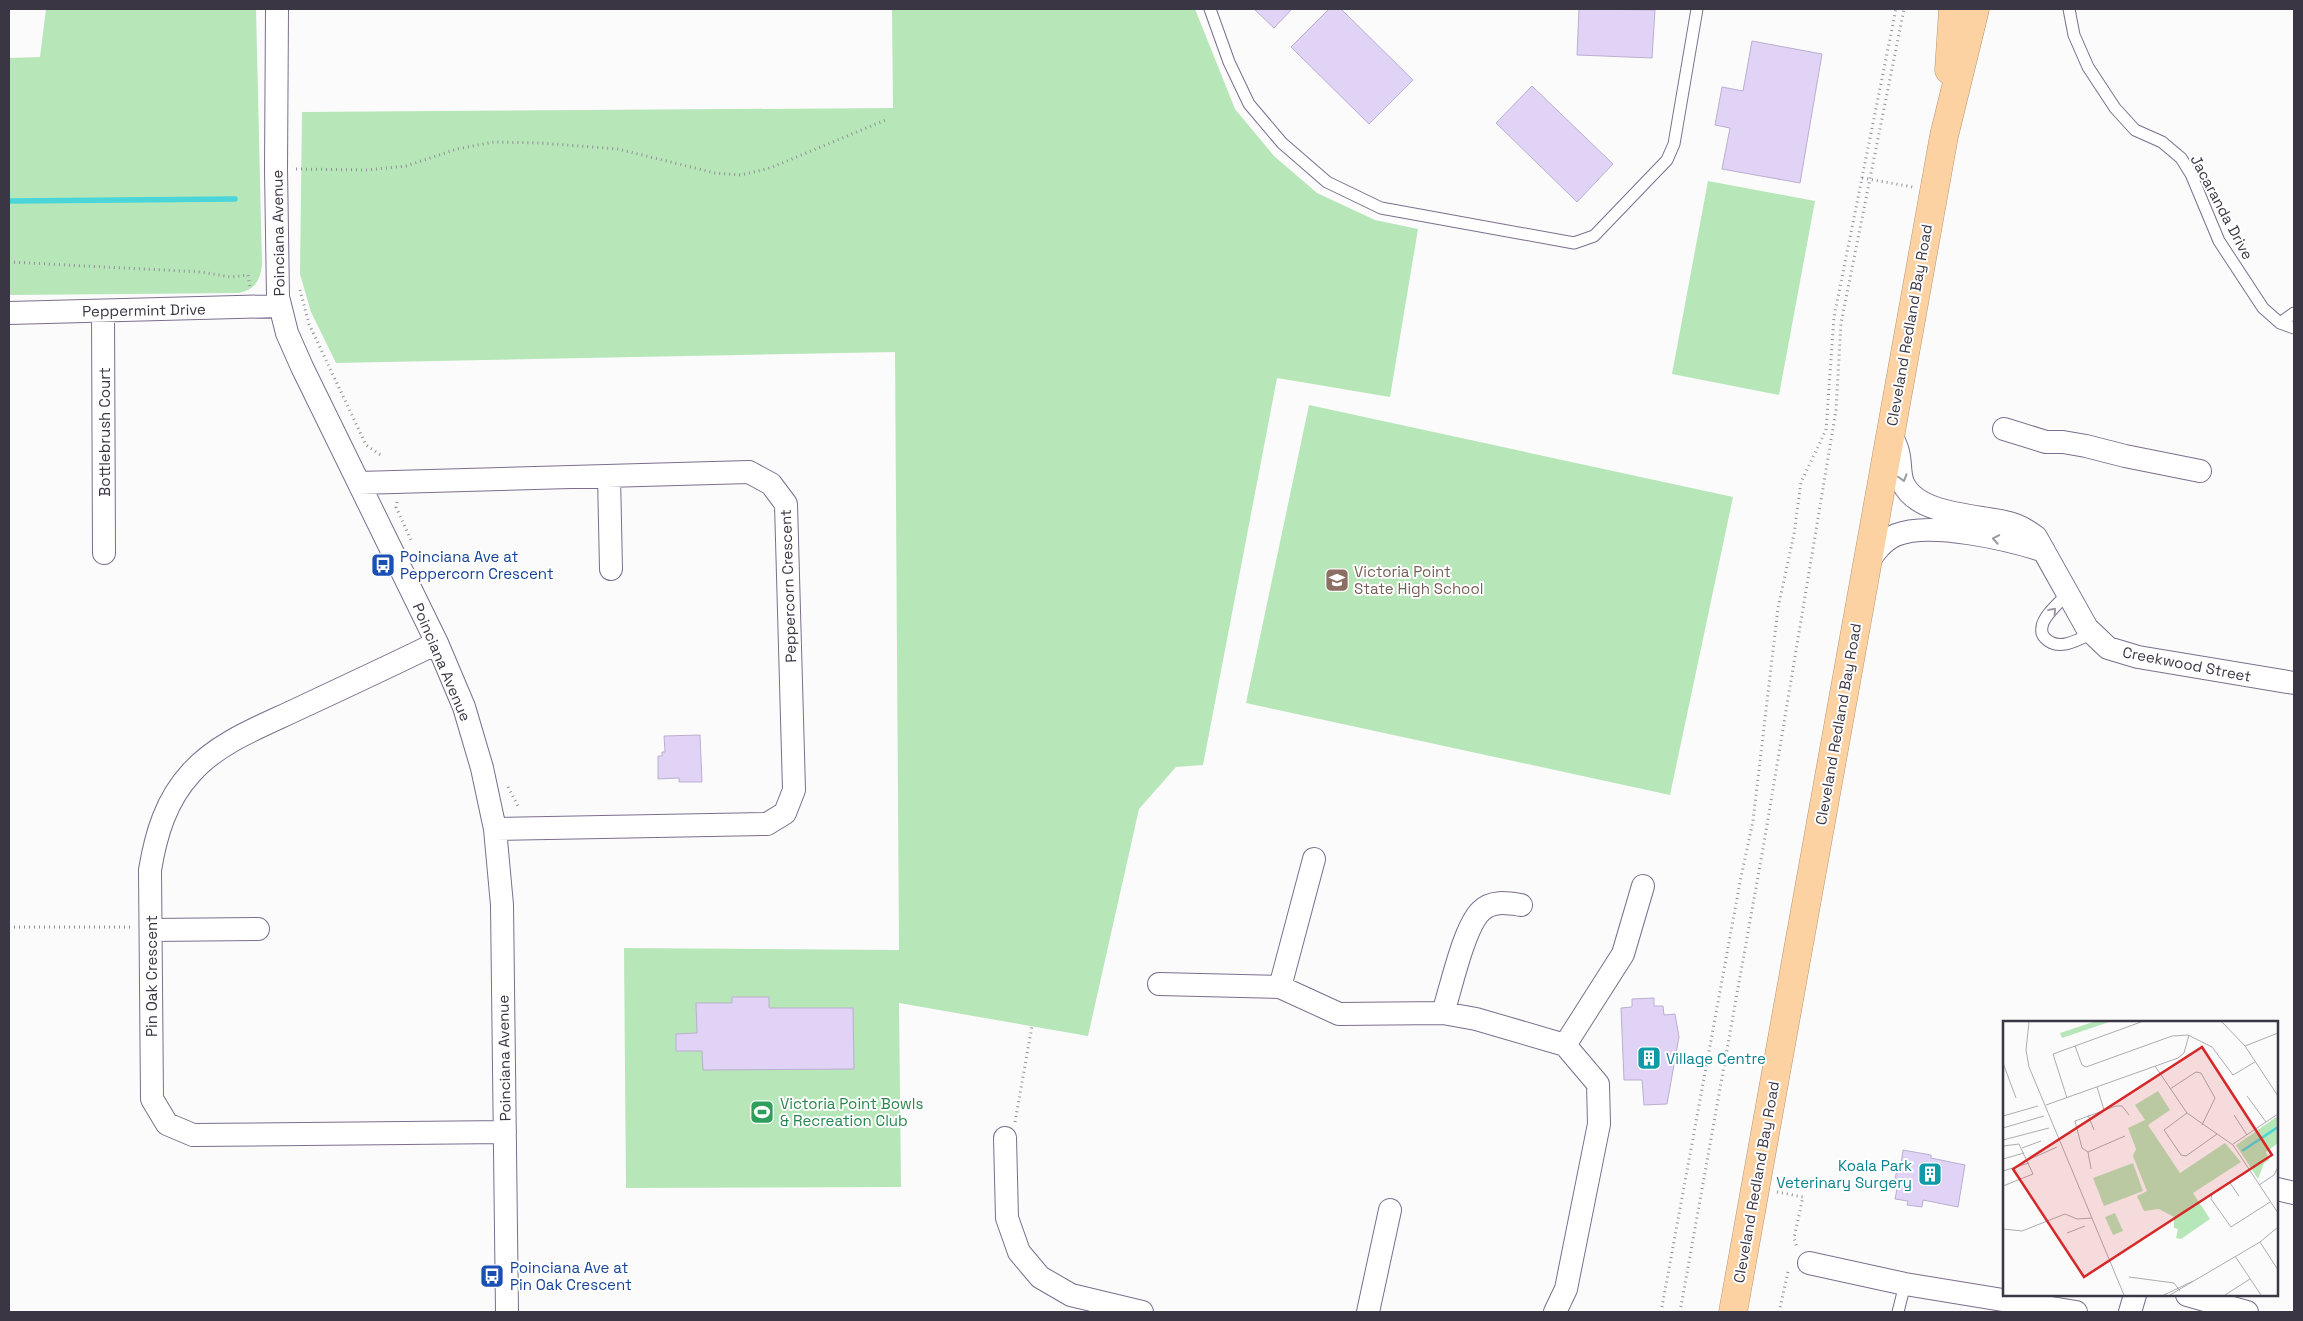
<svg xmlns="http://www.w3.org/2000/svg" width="2303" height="1321" font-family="'Space Grotesk',sans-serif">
<rect width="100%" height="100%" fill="#fbfbfb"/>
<path fill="#b7e6b8" d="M46,9H256L262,265C260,281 255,289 239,293L9,295V58L40,57Z
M892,9H1195L1235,109L1274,156L1317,193L1375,220L1418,229L1390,397L1277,378L1203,765L1176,767L1139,809L1088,1036L899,1003L901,1187L626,1188L624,948L899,950L895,352L336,363L311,312L300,274L302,112L893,108Z
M1708,181L1815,201L1779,395L1672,374Z
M1309,405L1733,497L1670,795L1246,703Z"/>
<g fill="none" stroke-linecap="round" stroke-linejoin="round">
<path stroke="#4ad5d8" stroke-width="5.5" d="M9,201L235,199"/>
</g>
<path fill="#e0d3f6" stroke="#bbafd0" d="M1254,9H1292L1274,28Z
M1329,9H1341L1413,80L1369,124L1291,47Z
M1579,9L1655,10L1652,58L1577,55Z
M1752,41L1822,54L1800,183L1722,169L1730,128L1715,125L1722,87L1743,91Z
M1532,86L1613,164L1577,202L1496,123Z
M700,735L702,782H679V778L658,779V756H662V752H665L664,736Z
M732,997H769V1008H853L854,1069L703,1070L702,1051H676V1034L697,1033L696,1003H732Z
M1654,998V1006H1663L1664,1015L1675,1014L1679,1037L1667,1104L1644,1105L1642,1080H1624L1621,1008L1632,1007V999Z
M1903,1150L1931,1155V1158L1965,1165L1958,1207L1923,1200L1922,1207L1907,1205L1908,1201L1895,1199L1899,1179H1895L1897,1170H1900Z"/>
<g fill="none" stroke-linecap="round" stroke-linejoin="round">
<g stroke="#7a6f8d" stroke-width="13">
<path id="service" d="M1210,9L1229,62L1249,104L1282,143L1327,182L1381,208L1574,243L1594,236L1667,160L1674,144L1697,9
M2069,9L2074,35L2088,67L2115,108L2135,130L2162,142L2181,158L2191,174L2219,241L2263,308L2280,323L2294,328
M2280,323L2294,313
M2068,593C2060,602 2043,616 2042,627C2041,632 2042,635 2045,638C2058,652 2078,640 2092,633
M1898,1312L1905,1284"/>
</g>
<g stroke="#7a6f8d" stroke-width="24">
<path id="minor" d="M277,9L276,169L278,297L287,333L302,367L437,643L464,707L482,768L495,829L502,905L507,1312
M103,311L104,553
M9,313L280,306
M2004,429L2046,442H2063L2086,446L2125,456L2200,471
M1891,434C1893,440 1897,446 1898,452C1901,462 1899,473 1903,483C1917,515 1976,515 2005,522C2017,524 2027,530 2036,537L2087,628L2108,648L2138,657L2294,683
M609,476L611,569
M359,483L749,472L771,484L786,504L794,790L785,813L767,824L495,829
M1866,565C1874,553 1882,541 1896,535C1930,521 2008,539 2044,551
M437,643C392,665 347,686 302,707C265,725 219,741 191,773C166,800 156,834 150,870L152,1099L167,1124L193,1135L505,1132
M151,930L258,929
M1159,984L1280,987L1339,1014L1443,1013L1476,1019L1565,1045L1598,1084L1599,1124L1566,1289L1555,1312
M1280,987L1314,859
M1443,1013C1451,988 1464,927 1481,911C1492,900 1508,903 1521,905
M1565,1045L1623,954L1643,886
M1005,1138L1007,1218L1019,1252L1040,1277L1071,1295L1142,1312
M2277,1189L2294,1193
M1809,1263L1905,1284L2076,1312
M2187,1295L2247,1312
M1368,1312L1390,1210
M2130,1312L2135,1295"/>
</g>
<g stroke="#b89471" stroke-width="29">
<path id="trunk" d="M1949,70L1953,9
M1733,1312L1944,136L1975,9"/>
</g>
<path stroke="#939198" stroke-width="3" stroke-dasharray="1 4" stroke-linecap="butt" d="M296,169L367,170L406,166L457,149L494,142L541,143L618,149L715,173L741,175L770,168L888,119
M1862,178L1913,187
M9,262L201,272L231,277L248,275L250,287
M300,290L309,324L366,445L382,456
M397,502L396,507L411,540
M508,787L519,808
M9,927H131
M1015,1122L1032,1026
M1777,1192L1803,1197L1794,1238L1797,1248
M1661,1312L1741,877L1753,821L1778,608L1794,534L1801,482L1826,430L1834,317L1896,9
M1680,1312L1764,843L1836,410L1841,323L1904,9
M1779,1312L1788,1272L1790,1270"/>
<use href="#service" stroke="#fff" stroke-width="11"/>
<use href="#minor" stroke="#fff" stroke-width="22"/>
<use href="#trunk" stroke="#fcd2a2" stroke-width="28"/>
</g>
<defs><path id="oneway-chevron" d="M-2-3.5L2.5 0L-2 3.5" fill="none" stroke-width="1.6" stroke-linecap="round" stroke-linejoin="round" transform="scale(1.25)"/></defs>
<g stroke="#9d9aa1">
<use href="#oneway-chevron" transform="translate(1903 478) rotate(74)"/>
<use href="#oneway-chevron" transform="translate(1996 539) rotate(-170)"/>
<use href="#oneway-chevron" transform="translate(2053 611) rotate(-48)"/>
</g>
<defs>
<g id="bus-square" transform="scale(1.25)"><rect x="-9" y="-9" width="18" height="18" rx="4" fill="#1a4fb4" stroke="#fff"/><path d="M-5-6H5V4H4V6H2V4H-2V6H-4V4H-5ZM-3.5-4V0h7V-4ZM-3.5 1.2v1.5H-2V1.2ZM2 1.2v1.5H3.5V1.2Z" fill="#fff"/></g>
<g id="school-square" transform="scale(1.25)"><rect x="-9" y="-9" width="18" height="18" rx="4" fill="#8d6e63" stroke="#fff"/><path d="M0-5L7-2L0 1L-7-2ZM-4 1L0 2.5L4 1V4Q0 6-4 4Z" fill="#fff"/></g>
<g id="building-square" transform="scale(1.25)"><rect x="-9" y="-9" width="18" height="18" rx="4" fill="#0f9aa8" stroke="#fff"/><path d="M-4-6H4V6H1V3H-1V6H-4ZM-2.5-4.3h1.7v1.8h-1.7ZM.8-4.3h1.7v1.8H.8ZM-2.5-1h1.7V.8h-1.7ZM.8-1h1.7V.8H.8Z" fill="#fff"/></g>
<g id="stadium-square" transform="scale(1.25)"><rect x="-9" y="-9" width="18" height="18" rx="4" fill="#2e9e5b" stroke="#fff"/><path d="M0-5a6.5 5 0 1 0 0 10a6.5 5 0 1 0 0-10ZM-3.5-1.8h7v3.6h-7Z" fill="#fff"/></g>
</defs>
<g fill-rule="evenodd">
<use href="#bus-square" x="383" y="565"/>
<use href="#school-square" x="1337" y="580"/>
<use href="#building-square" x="1649" y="1058"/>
<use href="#stadium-square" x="762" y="1112"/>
<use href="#building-square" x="1930" y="1174"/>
<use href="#bus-square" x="492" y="1276"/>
</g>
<g text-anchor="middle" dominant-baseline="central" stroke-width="4" stroke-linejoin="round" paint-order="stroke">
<g font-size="15" fill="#3b3643" stroke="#fff">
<text transform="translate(2222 207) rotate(62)">Jacaranda Drive</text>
<text transform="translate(278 233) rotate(-91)">Poinciana Avenue</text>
<text transform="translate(144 310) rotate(-1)">Peppermint Drive</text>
<text transform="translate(1909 325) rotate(-80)">Cleveland Redland Bay Road</text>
<text transform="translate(104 432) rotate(-90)">Bottlebrush Court</text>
<text transform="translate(788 586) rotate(-92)">Peppercorn Crescent</text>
<text transform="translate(442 662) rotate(67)">Poinciana Avenue</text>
<text transform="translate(2187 664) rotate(11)">Creekwood Street</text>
<text transform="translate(1838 724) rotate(-80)">Cleveland Redland Bay Road</text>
<text transform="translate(151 976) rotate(-90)">Pin Oak Crescent</text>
<text transform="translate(504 1058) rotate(-91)">Poinciana Avenue</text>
<text transform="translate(1756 1182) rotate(-80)">Cleveland Redland Bay Road</text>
</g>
<g font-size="15" fill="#164399" stroke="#fff" text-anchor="start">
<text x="400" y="556">Poinciana Ave at<tspan x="400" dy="17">Peppercorn Crescent</tspan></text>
<text x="510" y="1267">Poinciana Ave at<tspan x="510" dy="17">Pin Oak Crescent</tspan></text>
</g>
<g font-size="15" fill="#785e54" stroke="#fff" text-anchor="start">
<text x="1354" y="571">Victoria Point<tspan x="1354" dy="17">State High School</tspan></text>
</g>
<g font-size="15" fill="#0d838f" stroke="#fff" text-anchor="start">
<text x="1666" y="1058">Village Centre</text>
<text x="1912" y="1165" text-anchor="end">Koala Park<tspan x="1912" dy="17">Veterinary Surgery</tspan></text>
</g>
<g font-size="15" fill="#27864d" stroke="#fff" text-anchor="start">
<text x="780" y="1103">Victoria Point Bowls<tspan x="780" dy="17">&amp; Recreation Club</tspan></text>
</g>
</g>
<g transform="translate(2003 1021)">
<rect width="275" height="275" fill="#fbfbfb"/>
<path d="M90,1H106L59,17L57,12ZM155,70L167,89L145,104L177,152L222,122L238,141L190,172L207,198L178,218L173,217L175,208L171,207V196L156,188L141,190L134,175L144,170L130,135L133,128L125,107L142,99L132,84ZM275,95V122L263,131L266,139L261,142L255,158L233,124ZM130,142L140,170L101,185L90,157ZM112,192L120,210L110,214L102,196Z" fill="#b7e6b8"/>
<path fill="none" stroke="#4ad5d8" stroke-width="2.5" d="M239,130L275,106"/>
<path fill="none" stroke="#aeacb1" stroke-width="1" d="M26,1L23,29L26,46L121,274M219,1L242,25L275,75M72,25L79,44L83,46L169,15L185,14L209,26L230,54L252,41M242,25L275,12M0,42L13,77M152,45L184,92L230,124L275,192M94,66L101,89M167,68L193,51L198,52L212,77L199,104M244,75L263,101M64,77L50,33L138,1M43,84L175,37L181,32L186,14M184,92L161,109L178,134L183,135L214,113M85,94L91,109M231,94L244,114M0,95L35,85M0,107L41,95M122,115L85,131L79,127L72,100L113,85H119L126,94M0,119L46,107M230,123L275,93M0,125L16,123L30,153L0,165M19,127L38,120M85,131L88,148M0,138L21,132M25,139L54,126M247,149L209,173L208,178L228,206L267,181M0,150L26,142M227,162L236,175M256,164L271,154L275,146M0,208L19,210L62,193L74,198L89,197M64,212L82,205M257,221L275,249M232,235L258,274M126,256L171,262L177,270M161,274L190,260M167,274L257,221L275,206M222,274L247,258"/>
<path fill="#d62828" fill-opacity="0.15" stroke="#d62828" stroke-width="2.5" d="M199,26L269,134L81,256L10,148Z"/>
<rect width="275" height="275" fill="none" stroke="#3b3643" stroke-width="2.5"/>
</g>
<rect width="2303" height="1321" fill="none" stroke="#3b3643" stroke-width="20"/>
</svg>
